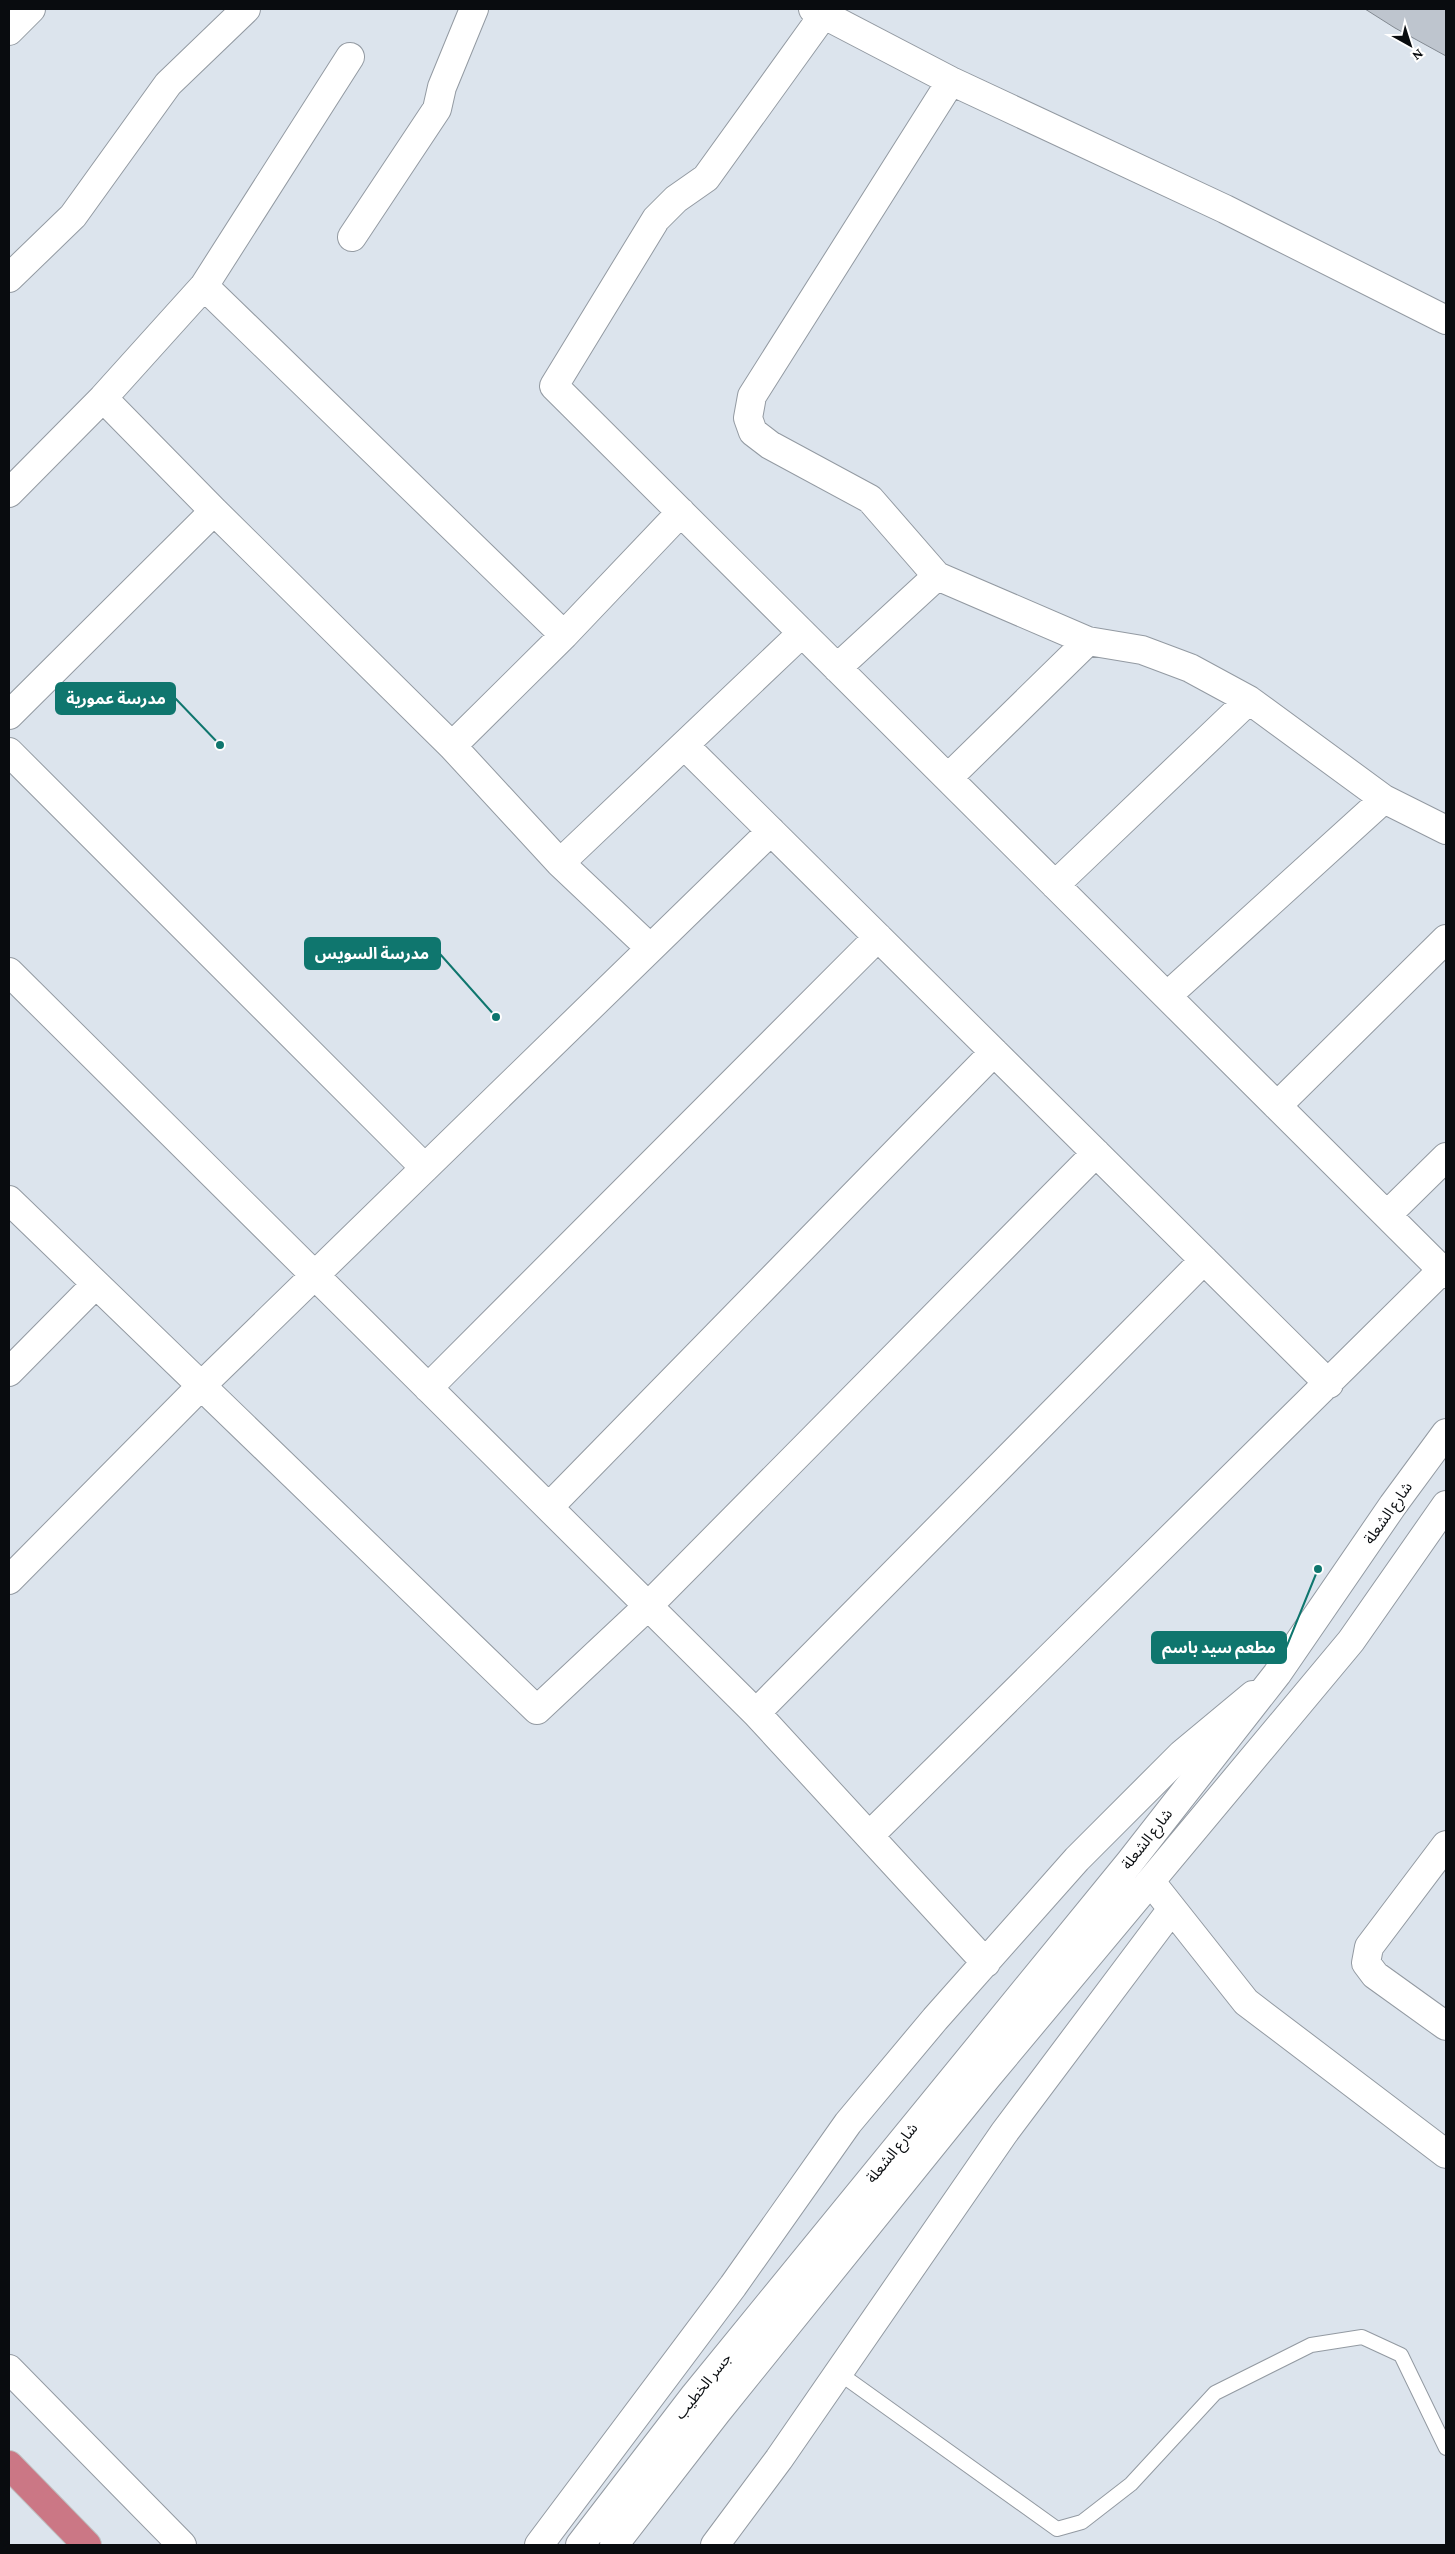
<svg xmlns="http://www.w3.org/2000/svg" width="1455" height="2554" font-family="'Crimson Pro','Noto Sans Arabic',serif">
<rect width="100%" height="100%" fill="#dce4ed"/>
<path fill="#bec5ce" stroke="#838a92" d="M1365,9H1446V56L1395,28Z"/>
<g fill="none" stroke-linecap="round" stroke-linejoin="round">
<g stroke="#939aa2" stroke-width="16">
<path id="service" d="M839,2373L1057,2529L1082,2522L1131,2484L1215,2393L1311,2345L1362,2337L1401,2355L1446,2448"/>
</g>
<g stroke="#939aa2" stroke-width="30">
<path id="minor" d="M813,9L951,81L1225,209L1446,320
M824,14L706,178L676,199L656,219L554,386L1446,1274
M9,31L31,9
M951,81L752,396L748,418L753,432L770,445L870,499L937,576L1088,641L1142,650L1190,668L1249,700L1384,799L1446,830
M352,237L437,109L442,87L474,9
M9,278L73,216L168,84L246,9
M204,286L564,635
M103,398L214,511L452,746L560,863L650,948
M9,493L103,398L204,286L350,57
M837,668L937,576
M9,715L214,511
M684,745L1329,1384
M452,746L564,635L681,512
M9,752L425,1168
M948,778L1088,641
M560,863L802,633
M1055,885L1249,700
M9,972L756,1713L986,1963
M1167,996L1384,799
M1277,1106L1446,939
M9,1200L537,1710L648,1606L1096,1153
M1387,1215L1446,1157
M9,1372L95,1285
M428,1388L878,937
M549,1507L994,1052
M9,1580L201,1386L771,831
M756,1713L1204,1260
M870,1835L1442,1270
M1446,1845L1369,1947L1366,1963L1375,1975L1446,2026
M1151,1882L1246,2002L1446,2154
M9,2369L182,2545
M539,2545L733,2286L848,2123L935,2019L1077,1859L1182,1754L1253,1695
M715,2545L779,2459L1004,2133L1172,1909"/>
</g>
<g stroke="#939aa2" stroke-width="30">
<path id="secondary" d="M580,2545L695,2395L1130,1862L1277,1674L1393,1505L1446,1433
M614,2545L717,2412L988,2076L1351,1641L1446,1505"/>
</g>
<g stroke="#bfc0c1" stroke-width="30">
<path id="motorway" d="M9,2465L87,2545"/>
</g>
<use href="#service" stroke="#fff" stroke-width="14"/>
<use href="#minor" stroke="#fff" stroke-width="28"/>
<use href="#secondary" stroke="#fff" stroke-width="28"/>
<use href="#motorway" stroke="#cb7785" stroke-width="28"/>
</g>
<g text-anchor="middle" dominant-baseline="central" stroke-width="5" stroke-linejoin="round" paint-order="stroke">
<g font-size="15" fill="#090c0f" stroke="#fff">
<text transform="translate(1388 1513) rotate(-55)">شارع الشعلة</text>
<text transform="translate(1147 1839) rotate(-52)">شارع الشعلة</text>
<text transform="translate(892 2153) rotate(-51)">شارع الشعلة</text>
<text transform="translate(703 2386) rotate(-51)">جسر الخطيب</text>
</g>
</g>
<path fill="none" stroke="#0f766e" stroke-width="2" d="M220 745L175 698M496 1017L440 954M1318 1569L1286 1648"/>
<g fill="#0f766e" stroke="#fff" stroke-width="2">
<circle cx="220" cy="745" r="5"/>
<circle cx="496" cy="1017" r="5"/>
<circle cx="1318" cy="1569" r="5"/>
</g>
<g fill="#0f766e" stroke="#0f766e" stroke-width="2">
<rect x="56" y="683" width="119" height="31" rx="5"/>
<rect x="305" y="938" width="135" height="31" rx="5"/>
<rect x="1152" y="1632" width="134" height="31" rx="5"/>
</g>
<g font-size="16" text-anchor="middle" font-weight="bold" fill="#fff">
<text x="116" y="704">مدرسة عمورية</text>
<text x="372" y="959">مدرسة السويس</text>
<text x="1219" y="1653">مطعم سيد باسم</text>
</g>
<rect width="1455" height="2554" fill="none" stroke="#090c0f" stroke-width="20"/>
<g transform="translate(1410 45) rotate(141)" stroke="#ffffff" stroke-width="4" paint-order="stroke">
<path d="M0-4L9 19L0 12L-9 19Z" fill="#090c0f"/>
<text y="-8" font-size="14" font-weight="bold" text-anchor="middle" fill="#090c0f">N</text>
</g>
</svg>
